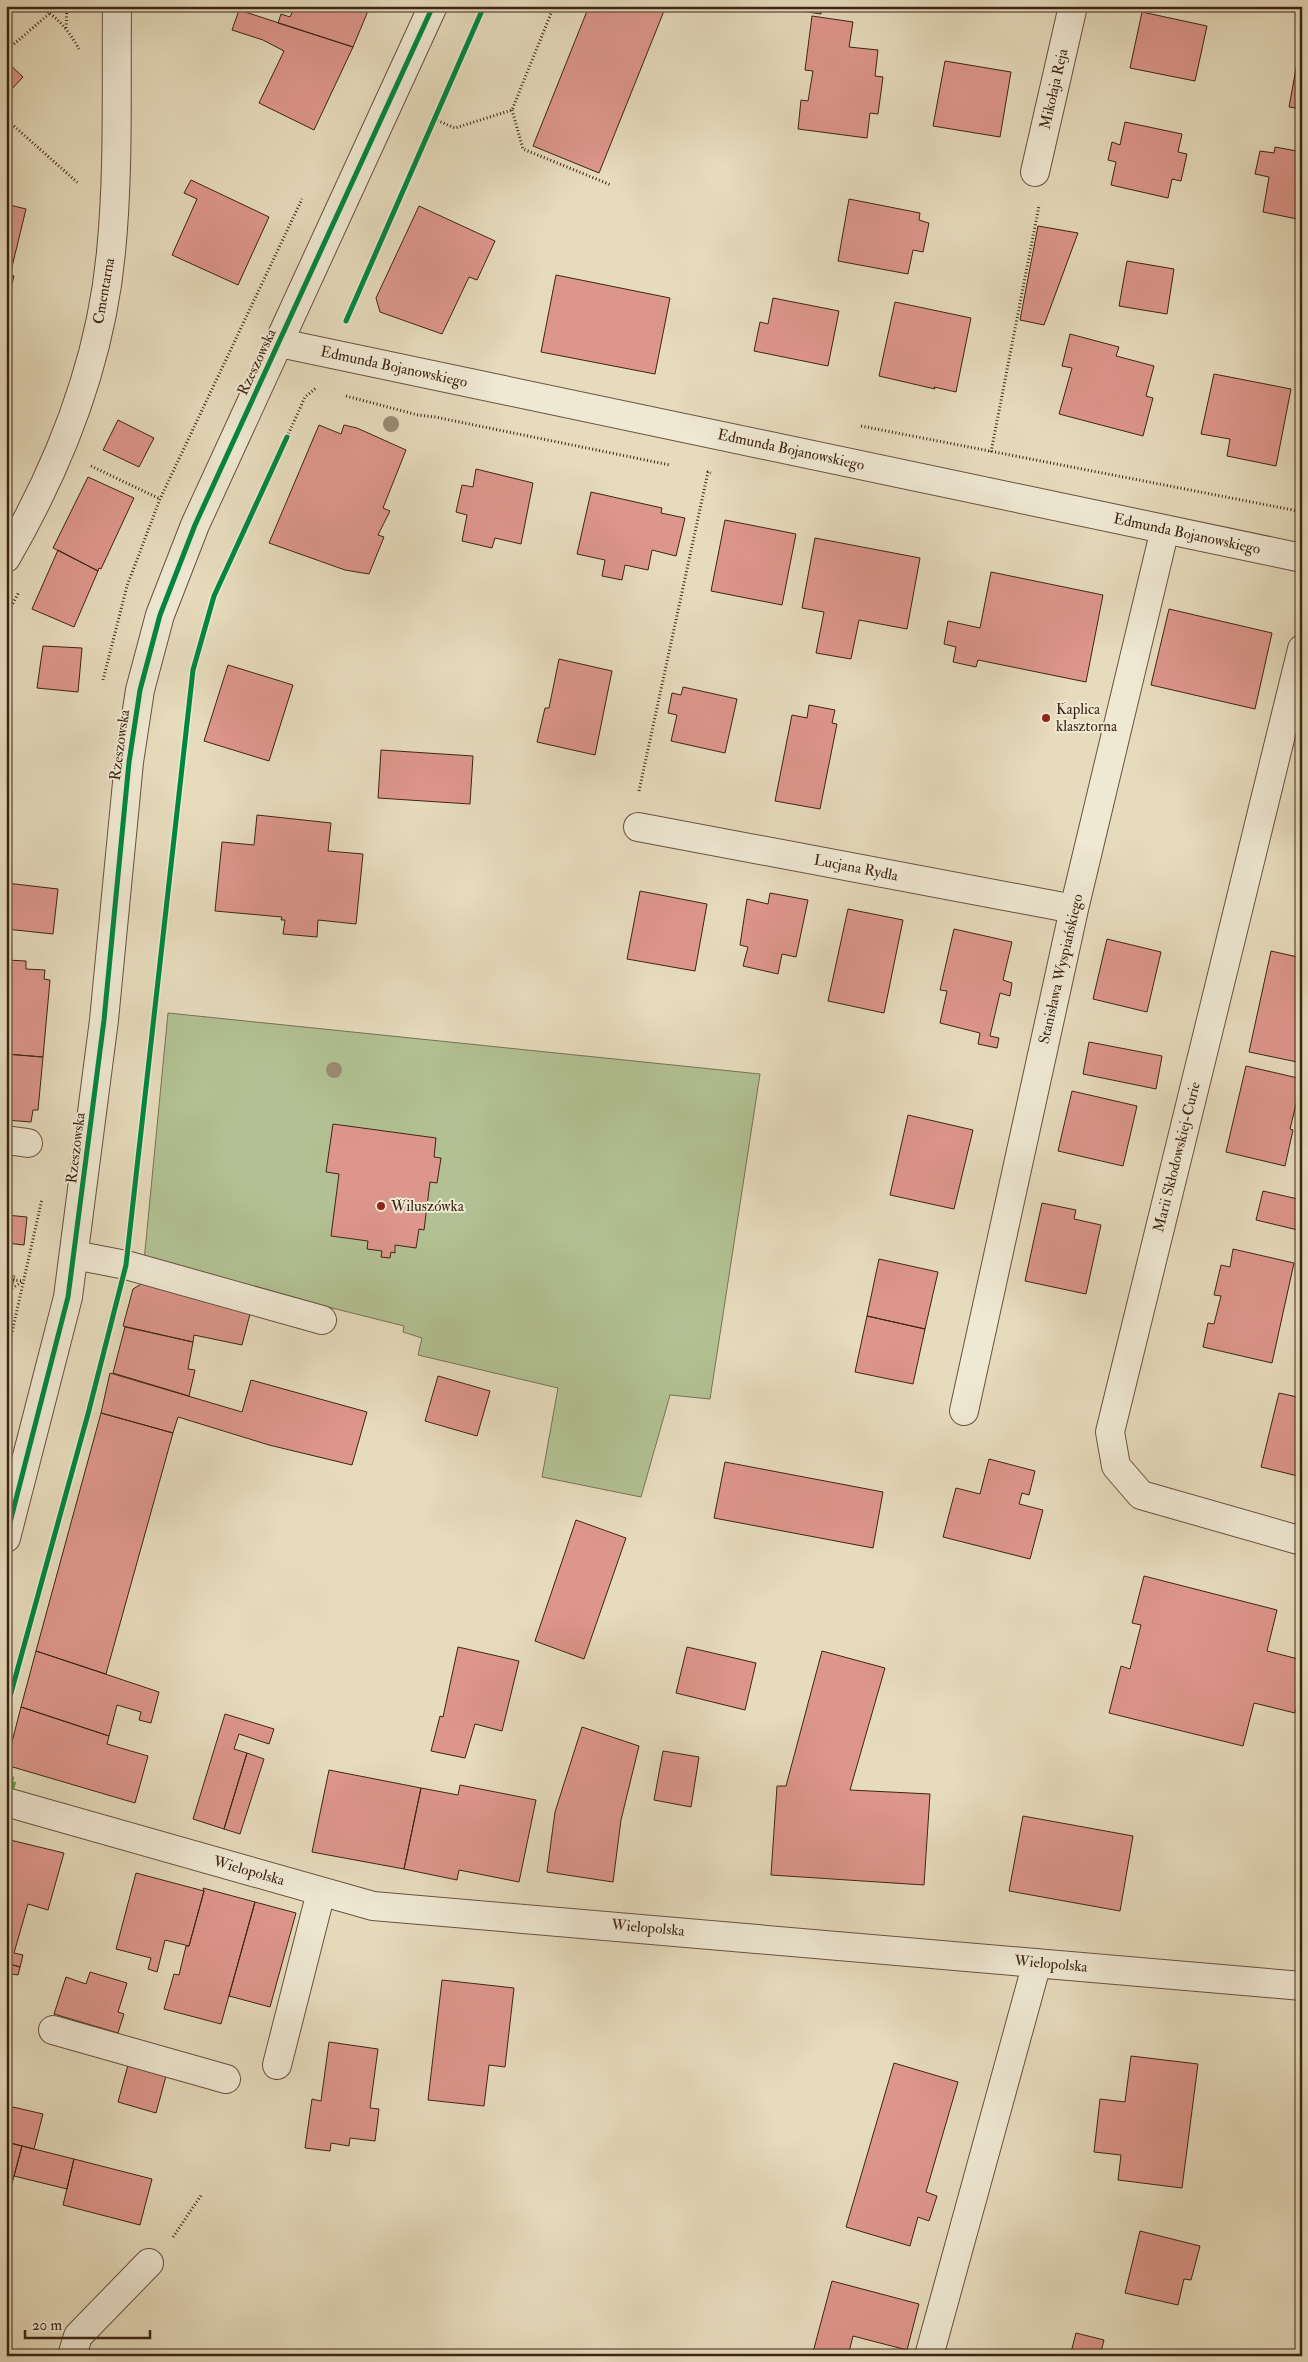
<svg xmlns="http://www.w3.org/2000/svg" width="1308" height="2362" font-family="'IM FELL Double Pica',serif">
<rect width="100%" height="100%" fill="#e6dbbc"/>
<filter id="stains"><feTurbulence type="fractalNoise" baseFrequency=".004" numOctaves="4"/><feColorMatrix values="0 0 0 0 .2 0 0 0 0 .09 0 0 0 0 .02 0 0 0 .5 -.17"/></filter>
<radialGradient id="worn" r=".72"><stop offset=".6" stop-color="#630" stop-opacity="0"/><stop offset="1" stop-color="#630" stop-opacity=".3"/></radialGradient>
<path fill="#b2c193" stroke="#787254" d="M168,1013L760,1074L710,1399L670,1395L641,1497L542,1477L558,1388L418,1355L422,1338L403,1332L404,1326L144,1261Z
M6,1274L15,1276L6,1313Z"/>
<path fill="#dd968b" stroke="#3d2414" d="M295,6H370L353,47L278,23L281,14L290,17Z
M589,6H666L599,173L533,146Z
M789,6H822L821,14L789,9Z
M824,6H846V10Z
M239,10L353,47L314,130L259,103L284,51L263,40L232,30Z
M1142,12L1207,26L1195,81L1130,68Z
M812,16L853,22L849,47L878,50L875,76L883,77L878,114L870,113L867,138L798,129L801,100L808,101L813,71L805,70Z
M1299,52L1302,53V109L1289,107Z
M6,61L23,77L6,95Z
M945,61L1011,72L1000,137L933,126Z
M1125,122L1182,134L1178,152L1187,154L1181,181L1172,179L1168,198L1111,185L1116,162L1108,160L1112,142L1120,145Z
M1275,147L1302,152V220L1263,212L1269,177L1255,174L1260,151L1274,153Z
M191,180L269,217L238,285L172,255L197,199L184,193Z
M849,199L920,213L919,220L929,223L923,252L913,250L908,274L838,261Z
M6,204L26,209L10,275L14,276L6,308Z
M419,206L495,241L477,280L469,277L442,334L380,312L376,298Z
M1038,226L1078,233L1044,325L1020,320Z
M1127,261L1174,269L1167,314L1119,306Z
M556,275L670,298L655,374L541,352Z
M773,298L839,311L828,366L754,351L760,322L768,324Z
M895,302L971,318L956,392L934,387L935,389L879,376Z
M1070,334L1119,347L1116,356L1154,366L1146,396L1153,398L1143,436L1059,414L1072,368L1062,366Z
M1214,374L1291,389L1276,466L1227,456L1230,439L1201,434Z
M118,420L154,438L139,467L103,450Z
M319,425L341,434L344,425L357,428L406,450L383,508L390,511L378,535L384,537L369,574L345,570L269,543Z
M476,469L533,483L521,544L495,538L492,548L462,541L467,515L456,512L462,485L473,487Z
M88,477L134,498L101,569L99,568L98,571L53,548Z
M591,492L662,508L661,513L685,518L676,556L652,550L648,570L625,565L622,580L602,576L605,560L577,554Z
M725,520L796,534L782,605L711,591Z
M815,538L920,558L907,629L859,620L851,659L816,653L824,612L802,608Z
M58,550L98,571L74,627L32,609Z
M991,572L1103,595L1086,682L978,660L976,667L953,662L956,647L944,644L948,621L980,628Z
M1169,609L1272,633L1255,709L1151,685Z
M43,646L82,648L78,692L37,688Z
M559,659L612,671L595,755L537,742L545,708H549Z
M228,665L293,685L269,761L204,741Z
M683,687L737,699L725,753L671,741L677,715L668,713L672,693L681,695Z
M809,705L835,710L832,723L837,724L820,809L775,801L792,715L807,718Z
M381,750L473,756L470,804L378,798Z
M257,815L331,823L328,851L363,854L356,924L318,920L317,937L283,934L285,920H281L282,917L215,911L222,842L254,845Z
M6,883L58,889L53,934L6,929Z
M640,891L707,904L695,971L627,959Z
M770,893L808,900L796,957L782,954L778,974L743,966L748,947L740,945L747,899L768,904Z
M848,909L903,920L884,1013L828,1001Z
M954,929L1012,942L1003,980L1012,983L1010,996L1000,993L990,1036L999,1038L997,1048L978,1044L980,1033L940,1023L947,991L940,990Z
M1107,939L1161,952L1147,1012L1093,999Z
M1271,951L1302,958V1063L1249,1052Z
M6,960L26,961V969L45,970L44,979L50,980L43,1057L6,1054Z
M1089,1042L1162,1056L1156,1089L1083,1074Z
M6,1054L43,1057L38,1110H33L31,1122L6,1120Z
M1246,1066L1302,1079L1290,1129L1293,1130L1285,1166L1226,1152Z
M1072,1091L1137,1106L1123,1166L1058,1151Z
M908,1115L973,1130L954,1209L890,1195Z
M333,1124L436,1138L434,1157L441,1158L437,1183L430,1182L424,1230L419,1229L416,1248L395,1245V1253L391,1252L390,1258L381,1257L382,1251L367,1249L368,1241L331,1236L339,1174L326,1172Z
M1263,1191L1302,1200V1231L1256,1220Z
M1042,1203L1076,1210L1074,1219L1101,1225L1086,1294L1025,1281Z
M6,1215L27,1217L24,1245L6,1243Z
M1233,1249L1294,1263L1272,1363L1203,1347L1208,1323L1214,1324L1221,1296L1214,1295L1221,1265L1230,1267Z
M879,1259L938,1272L925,1329L867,1316Z
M143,1283L251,1310L242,1345L194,1335L193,1342L123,1326L133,1289Z
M867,1316L925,1329L913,1384L855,1372Z
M125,1327L193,1342L188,1369L195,1370L189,1396L113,1373Z
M110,1373L242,1412L251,1380L367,1412L352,1465L269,1445L178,1417L173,1433L101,1413Z
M438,1376L490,1391L477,1436L425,1421Z
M1279,1393L1302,1398V1477L1261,1467Z
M101,1413L173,1433L106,1674L36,1651Z
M989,1459L1035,1471L1029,1495L1022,1493L1019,1504L1043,1510L1030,1559L943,1537L956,1488L980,1494Z
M725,1462L883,1492L873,1548L714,1518Z
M576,1520L626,1538L584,1659L535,1641Z
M1144,1576L1277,1610L1267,1651L1302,1660V1685L1295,1713L1254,1703L1243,1746L1109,1713L1121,1666L1130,1669L1141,1625L1132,1623Z
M458,1647L519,1661L502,1731L475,1724L465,1758L431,1751L440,1716L443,1717Z
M687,1647L756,1663L745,1710L676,1693Z
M36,1651L159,1692L151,1723L139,1720L141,1712L117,1705L109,1736L21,1707Z
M822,1651L885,1668L850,1790L930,1794L924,1885L771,1875L777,1786H786Z
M21,1707L109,1736L107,1744L148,1756L135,1803L6,1765Z
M225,1714L274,1729L269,1744L239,1734L234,1749L247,1753L224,1829L193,1819Z
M582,1727L639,1746L621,1820L613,1882L547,1872L555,1812Z
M663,1751L699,1757L691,1807L654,1800Z
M247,1753L264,1759L240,1834L224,1829Z
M329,1770L421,1788L404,1869L312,1852Z
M460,1785L536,1800L519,1882L459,1870L457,1880L404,1869L421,1788L458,1795Z
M1023,1816L1133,1836L1120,1911L1009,1891Z
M6,1839L64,1853L48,1910L28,1904L14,1953L23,1955L20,1967L6,1963Z
M136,1873L204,1891L189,1946L165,1940L157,1972L148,1969L151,1958L116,1949Z
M203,1888L255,1902L221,2024L164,2009L174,1974L179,1975L186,1946H189L204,1891Z
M255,1902L296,1913L270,2007L229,1996Z
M6,1963L20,1967L18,1975L12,1974L6,1996Z
M90,1972L127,1983L118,2012L124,2014L118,2033L54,2014L66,1977L86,1984Z
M442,1980L514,1988L505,2067L489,2065L484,2106L428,2100Z
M6,2002L11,2003L6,2019Z
M329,2042L378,2049L370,2108L379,2109L375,2141L350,2138L349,2146L331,2143L330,2151L305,2148L312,2099L321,2101Z
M1131,2056L1198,2064L1182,2188L1118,2180L1121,2155L1094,2152L1100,2099L1125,2102Z
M894,2063L958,2082L926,2192L937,2196L929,2221L918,2217L910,2246L846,2227Z
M128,2065L166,2076L156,2113L118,2102Z
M13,2107L43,2114L34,2149L6,2142V2108L12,2109Z
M6,2142L22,2146L6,2206Z
M22,2146L74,2159L67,2189L14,2176Z
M74,2159L152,2179L140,2225L63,2205Z
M1140,2231L1200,2246L1191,2280L1184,2279L1178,2305L1125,2293Z
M832,2281L919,2304L907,2350L853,2336L848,2356H812Z
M1076,2333L1104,2340L1100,2356H1070Z"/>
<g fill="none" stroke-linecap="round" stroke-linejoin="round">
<g stroke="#67523e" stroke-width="30">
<path id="minor" d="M1035,172L1073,6
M280,343L1302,558
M6,558C60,465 101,360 111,252C119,171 116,88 117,6
M1302,649L1110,1432L1116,1466L1141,1495L1302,1541
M638,827L1074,909
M6,1140L28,1143
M74,1255L126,1265L322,1320
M964,1411L1074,909L1165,529
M6,1538L68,1297L104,1020L129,762L140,690L160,615L195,525L433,6
M6,1802L373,1906L1302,1986
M53,2030L226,2079
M277,2065L321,1892
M72,2356L78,2336L149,2263
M929,2356L1037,1963"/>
</g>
<path stroke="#3d2414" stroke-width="3" stroke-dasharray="1 2.5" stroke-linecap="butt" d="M38,6C57,16 69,31 79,49
M66,28L67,6
M6,51L50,13
M512,110L523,149L611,185
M6,119L78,183
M434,119L455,128L512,110L554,6
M346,396L418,415L435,417L670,465
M861,426L1298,511L1302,507
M287,437L305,397L316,388
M991,452L1039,206
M91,466L160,499
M6,616L19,592
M103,680L127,586L160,499L302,199
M639,791L708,472L711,473
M6,1279L22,1281
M6,1292L22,1282
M6,1359L42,1199
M173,2237L202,2194"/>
<use href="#minor" stroke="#efe8d3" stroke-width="28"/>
<path stroke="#54a33f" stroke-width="4" stroke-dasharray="8 4" stroke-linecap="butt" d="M6,1777L15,1779L8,1803"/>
<g stroke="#efe8d3" stroke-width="8">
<path id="cycleway" d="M346,321L484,6
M6,1538L68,1297L104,1020L129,762L140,690L160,615L195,525L433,6
M6,1711L88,1414L126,1265L193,670L214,596L287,437"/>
</g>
<use href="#cycleway" stroke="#00873e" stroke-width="5"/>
</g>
<g fill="#998c71">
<circle cx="391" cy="424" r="8"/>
<circle cx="334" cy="1070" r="8"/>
</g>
<g fill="#8f2418" stroke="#efe8d3" stroke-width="2">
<circle cx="1046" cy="718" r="5"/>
<circle cx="381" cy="1206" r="5"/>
</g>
<g text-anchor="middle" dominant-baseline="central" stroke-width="4" stroke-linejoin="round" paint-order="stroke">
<g font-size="15" fill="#3d2414" stroke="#efe8d3">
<text transform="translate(1054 89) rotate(-77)">Mikołaja Reja</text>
<text transform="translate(104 291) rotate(-80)">Cmentarna</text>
<text transform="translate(257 362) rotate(-65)">Rzeszowska</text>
<text transform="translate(394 367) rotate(12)">Edmunda Bojanowskiego</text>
<text transform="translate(791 450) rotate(12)">Edmunda Bojanowskiego</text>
<text transform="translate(1187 534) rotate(12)">Edmunda Bojanowskiego</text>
<text transform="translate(120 745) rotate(-82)">Rzeszowska</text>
<text transform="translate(856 868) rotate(11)">Lucjana Rydla</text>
<text transform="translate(1061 969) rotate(-77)">Stanisława Wyspiańskiego</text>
<text transform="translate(76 1148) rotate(-83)">Rzeszowska</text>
<text transform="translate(1177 1157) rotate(-76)">Marii Skłodowskiej-Curie</text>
<text transform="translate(249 1871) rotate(16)">Wielopolska</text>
<text transform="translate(648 1928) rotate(5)">Wielopolska</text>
<text transform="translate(1051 1964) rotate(5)">Wielopolska</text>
</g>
<g font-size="15" fill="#3d2414" stroke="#efe8d3" text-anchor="start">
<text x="1056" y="709">Kaplica<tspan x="1056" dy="17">klasztorna</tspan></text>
<text x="391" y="1206">Wiluszówka</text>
</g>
</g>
<rect width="1308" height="2362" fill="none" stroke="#e6dbbc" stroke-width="25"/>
<rect x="8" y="8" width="1293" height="2347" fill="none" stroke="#3d2414" stroke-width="2.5"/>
<rect x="12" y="12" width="1283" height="2337" fill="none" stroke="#3d2414"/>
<path d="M25 2330v8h125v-8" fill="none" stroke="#3d2414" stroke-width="2.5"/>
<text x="32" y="2330" font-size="15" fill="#3d2414" stroke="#efe8d3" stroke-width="4" paint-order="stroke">20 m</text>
<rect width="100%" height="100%" filter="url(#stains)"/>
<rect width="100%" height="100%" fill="url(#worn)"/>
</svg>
